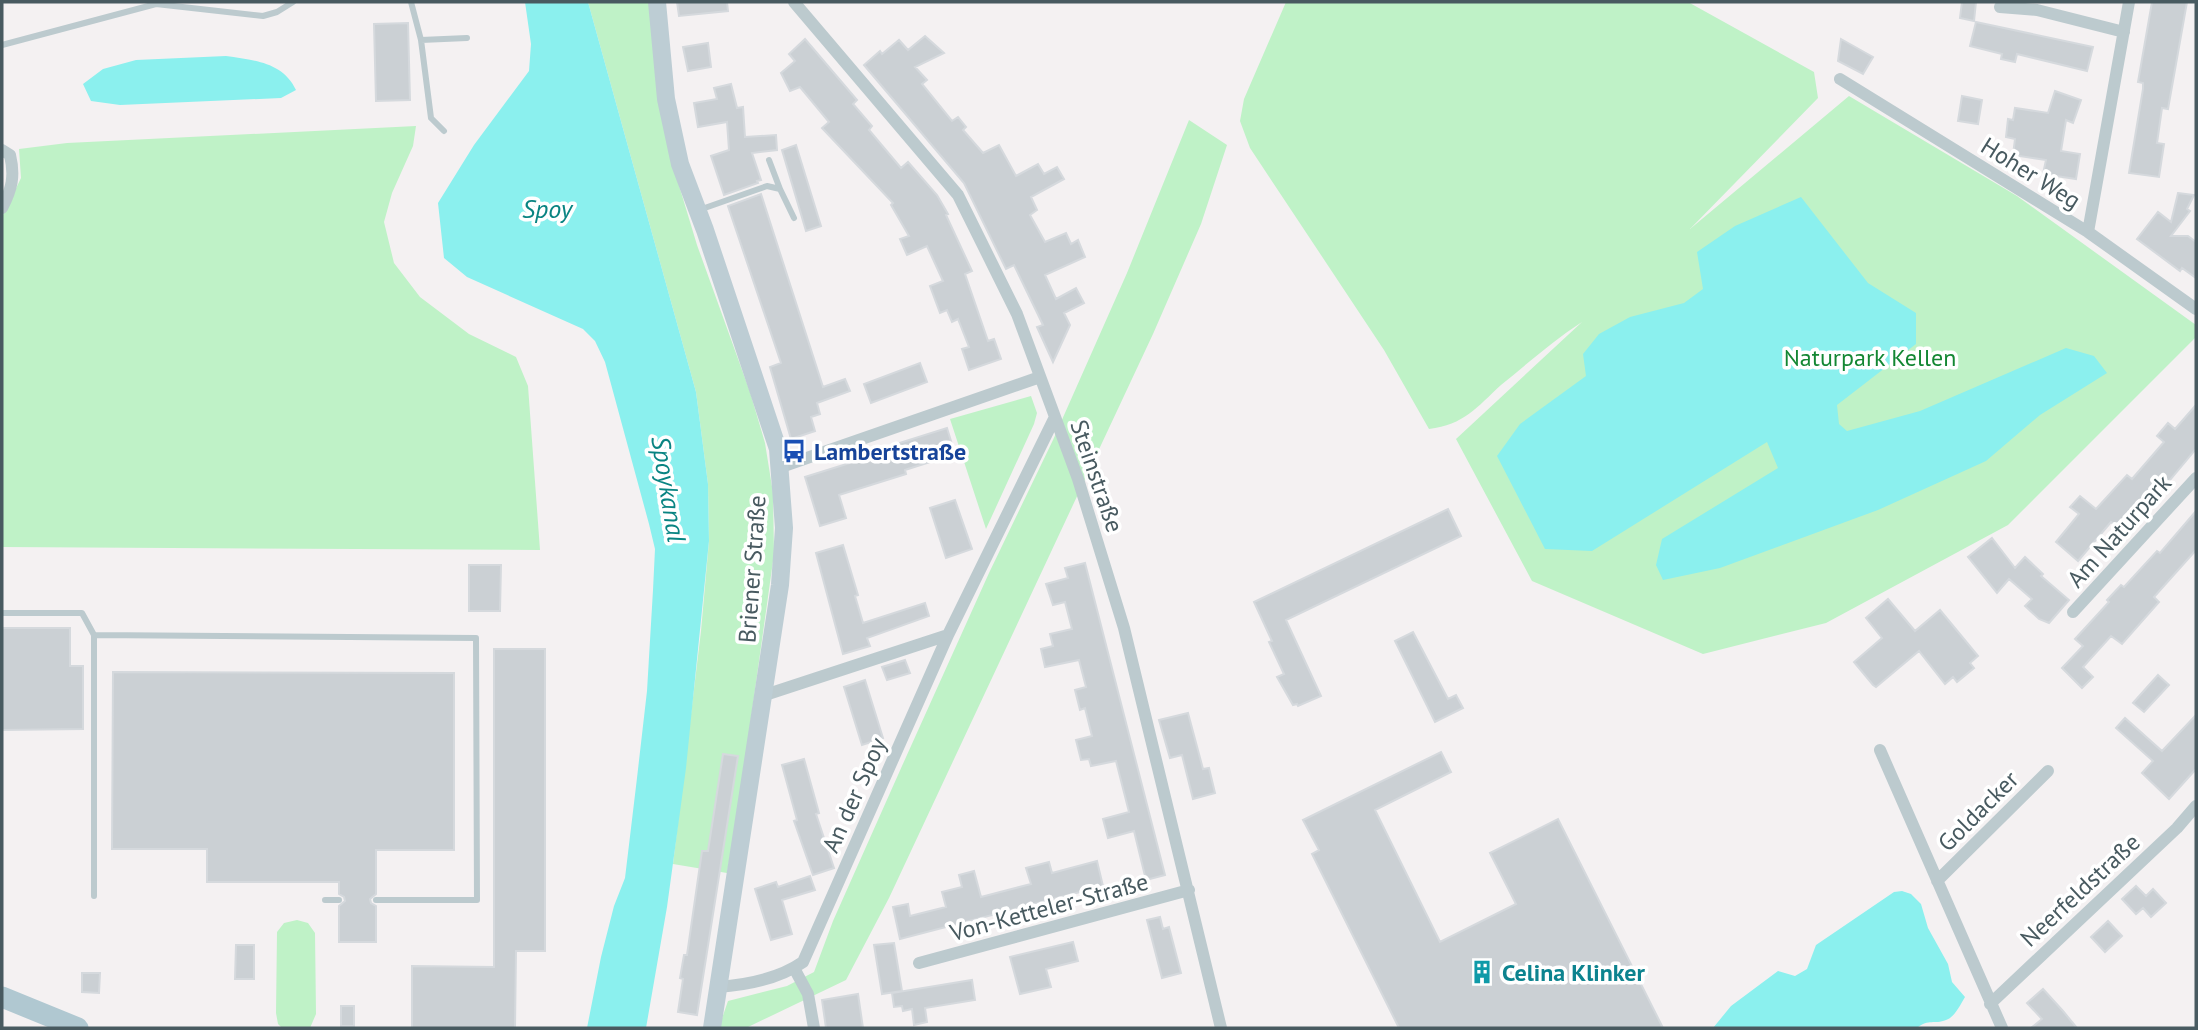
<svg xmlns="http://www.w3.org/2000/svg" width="2198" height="1030" font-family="'PT Sans',sans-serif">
<rect width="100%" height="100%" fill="#f4f1f2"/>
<path fill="#bff2c7" d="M588,2H650L671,159L697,245L750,392L765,443L773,493L774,554L741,790L727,873L673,864L701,631L709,541L708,484L696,392Z
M1286,2H1688L1814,72L1818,98L1690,229L1849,96L2017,196L2196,325V337L2008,525L1826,623L1703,654L1532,581L1456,439L1582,322C1554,340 1527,364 1501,385C1477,407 1464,425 1429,429L1384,350L1250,148L1240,121L1244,99Z
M1189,120L1227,145L1201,224L1153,334L889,898L846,980L746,1028L719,1027L728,1001L787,986L814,972L833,921L902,766L989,573L1053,440L1127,273Z
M416,126L413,146L392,193L384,222L394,263L420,297L469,334L516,357L528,386L540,550L2,547V217L21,178L19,149L67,143Z
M1031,396L1037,413L1034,424L986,529L950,419Z
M297,920L308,923L315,933L316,1014L310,1028H282L278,1024L276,1013L277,932L284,923Z"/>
<path fill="#8bf0ee" d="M525,2H588L696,392L708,484L709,541L686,768L667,907L646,1028H587L601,957L614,906L625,878L637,778L647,691L653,590L655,549L649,524L605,362L595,341L583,329L467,277L444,258L438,203L474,145L529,71L531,44Z
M226,56C253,60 283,62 296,90L281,98L120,105L91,101L83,84L103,69L136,60Z
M1801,197L1868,283L1916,313V344L1837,405L1839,424L1847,431L1920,411L2066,348L2094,356L2107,373L2040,415L1986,461L1878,510L1720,568L1663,580L1656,565L1662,539L1778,468L1767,442L1592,551L1545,549L1497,456L1520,424L1586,376L1583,354L1599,334L1630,317L1684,303L1703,289L1697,252L1735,226Z
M1902,891L1911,894L1921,904L1928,928L1948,964L1952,982L1965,997C1960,1005 1955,1017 1946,1020C1934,1025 1929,1018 1917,1028H1713L1731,1006L1778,971L1795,976L1807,969L1816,945L1894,892Z"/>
<path fill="#cbd0d4" stroke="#d5d9dd" stroke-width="2" d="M677,2H727L728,11L679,16Z
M1962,2H1976L1974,21L1960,18Z
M2152,2H2187L2168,109L2162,108L2157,143L2164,144L2159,177L2129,173L2143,89V83L2138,82Z
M1976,22L2093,47L2087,71L2017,54L2015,62L2001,59L2002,54L1970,46Z
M408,23L410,100L376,101L374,24Z
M925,36L944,53L915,67L927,80L922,84L952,121L958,117L966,127L963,130L983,153L999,145L1016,176L1038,164L1044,174L1057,167L1064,179L1031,197L1037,210L1030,215L1045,242L1066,233L1071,244L1078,240L1085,257L1045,275L1056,299L1076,288L1084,303L1064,313L1070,325L1053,362L1037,327L1043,325L1014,265L1006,269L964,183L864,65L880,51L882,54L899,40L908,50Z
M805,39L857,100L853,104L872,126L869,130L901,168L908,162L937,195L948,214L946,215L972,271L965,274L988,341L994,339L1001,359L969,370L962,349L969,347L958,319L952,322L947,310L940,313L930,286L943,281L927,246L907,255L900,239L909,236L891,205L893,203L822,128L829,122L800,87L790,91L781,73L795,61L789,54Z
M1841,39L1873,57L1863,74L1838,61Z
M708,43L711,67L688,71L683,47Z
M731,84L737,108L743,107L745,137L776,135L777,150L752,153L761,180L757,181L758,183L724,195L711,156L729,150L727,122L698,127L694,103L717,99L714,88Z
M2055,91L2081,100L2073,123L2066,120L2061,151L2080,154L2076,179L2043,174L2046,160L2013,155L2015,139L2006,137L2008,119L2013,120L2015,108L2048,113Z
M1962,96L1982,100L1978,124L1958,121Z
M796,145L821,226L806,231L782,150Z
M2178,193L2194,195L2187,209L2190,211L2171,236H2188L2196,242V278L2182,268L2180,271L2137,239L2158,212L2171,222Z
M761,194L823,387L845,379L850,391L817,403L820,414L811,417L815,431L791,439L770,367L781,363L728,206Z
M920,363L927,382L871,403L864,384Z
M2196,405V449L2165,486L2162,482L2139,509L2143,512L2131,526L2127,523L2121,530L2111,522L2078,561L2056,542L2079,514L2070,507L2080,496L2096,509L2127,475L2132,479L2164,442L2157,436L2168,423L2175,429Z
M947,428L955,454L905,470L906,474L839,495L846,518L820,526L805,477L898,448L896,444Z
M955,500L972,549L946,558L930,508Z
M1448,509L1461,536L1286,620L1321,696L1298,706L1297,704L1293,705L1277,677L1284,674L1269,642L1272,641L1254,602Z
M2196,511V550L2154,597L2159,602L2122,644L2111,636L2083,667L2093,677L2082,688L2062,668L2083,646L2075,639L2109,602L2107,600L2121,585L2124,587L2157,551L2160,553Z
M1992,538L2015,568L2025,557L2043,574L2041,576L2069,600L2049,623L2039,619L2025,606L2032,599L2009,579L1997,593L1968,557Z
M843,545L858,595L855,596L863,623L925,603L929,616L867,638L870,646L843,654L816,553Z
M1085,563L1165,875L1146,880L1134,831L1108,838L1103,819L1129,812L1116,761L1091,766L1089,759L1081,760L1076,740L1092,736L1085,708L1080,710L1075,690L1086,687L1079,660L1045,667L1041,649L1053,646L1050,634L1072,629L1065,602L1053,605L1046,584L1068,578L1065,568Z
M469,565H501L500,611H469Z
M1888,599L1915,631L1940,610L1978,656L1970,663L1974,668L1957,682L1953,677L1945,684L1919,651L1876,687L1873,685L1854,662L1882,638L1866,618Z
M2,628H70V666H83V729L2,730Z
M1413,632L1448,699L1456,695L1463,708L1435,722L1395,641Z
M494,649H545V951H516L515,1028H412V966L494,967Z
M905,660L910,673L887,680L882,667Z
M113,672L454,673V850H376V894L370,899L371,903L376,906V942H339V906L345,901L344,897L339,894V882H207V849H112Z
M2158,675L2169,685L2144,712L2133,703Z
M865,680L883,738L862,745L844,687Z
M1188,713L1203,769L1209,768L1215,793L1193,799L1182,755L1170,758L1159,720Z
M2196,715V769L2169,799L2142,773L2153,761L2116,728L2125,718L2162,751Z
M1441,752L1451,772L1375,810L1440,942L1516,904L1490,853L1558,819L1663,1028H1399L1312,854L1319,850L1303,820Z
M723,754L738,756L697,1015L678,1012L683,979L680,978L684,955H687L702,851H708Z
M804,759L819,813L816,814L834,868L813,875L794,821L797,820L782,765Z
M1097,861L1103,886L900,939L893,907L908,904L910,916L946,907L942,892L962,887L959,875L974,871L981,897L1031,884L1026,868L1049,862L1052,873Z
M810,876L815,890L782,900L792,934L771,940L755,889L776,882L778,887Z
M2136,886L2146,896L2153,889L2166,903L2151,917L2143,908L2136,914L2122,899Z
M1160,917L1163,929L1169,927L1181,973L1162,978L1147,920Z
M2108,921L2122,936L2105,952L2091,937Z
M1073,942L1078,961L1046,969L1051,987L1020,994L1010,957Z
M894,943L902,991L882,994L874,945Z
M236,945H254V979H235Z
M82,973H100L99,993L82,992Z
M972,980L975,1000L925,1008L927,1022L914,1025L912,1009L903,1011L902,1006L894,1007L892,993Z
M2043,989L2063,1011L2077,1028H2031L2042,1019L2027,1003Z
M858,994L863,1028H826L822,1000Z
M341,1006H354V1026H341Z"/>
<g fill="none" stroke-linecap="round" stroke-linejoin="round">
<path stroke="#bccace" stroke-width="6" d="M411,2L421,40L467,38
M421,40L431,118L444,131
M2,45L156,4L263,16L277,12L293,2
M769,160L780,189
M699,210L767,186L780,189L794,218
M2,613H82L94,635V896
M94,635L476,638L477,900H376
M325,900H339"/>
<path stroke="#bccace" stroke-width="12" d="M794,2L958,195L1017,314L1078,479L1124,628L1221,1028
M2000,7L2037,10L2124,32
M1840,79L2088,232L2196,309
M2,150L10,155C15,176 12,189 2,208
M2088,232L2129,2
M781,467L1040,377
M2073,612L2196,478
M765,695L948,635L1055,417
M1880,750L2002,1028
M1937,881L2048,771
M919,963L1189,890
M794,968L808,994L814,1028
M718,987C746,985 780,978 803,962L948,635
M1990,1004L2177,828L2196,806"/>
<path stroke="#bdcdd4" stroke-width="18" d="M657,2L666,99L680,164L705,230L778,449L784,528L780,585L712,1028"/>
<path stroke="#b0c8d1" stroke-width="21" d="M2,997L78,1028"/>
</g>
<defs>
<g id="bus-bare" transform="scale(1.89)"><path d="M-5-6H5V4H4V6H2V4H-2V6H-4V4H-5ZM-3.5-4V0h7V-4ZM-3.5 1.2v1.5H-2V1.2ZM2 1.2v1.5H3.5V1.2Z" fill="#1a4fb4" stroke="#fff" stroke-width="2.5" paint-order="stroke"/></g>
<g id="building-bare" transform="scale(1.89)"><path d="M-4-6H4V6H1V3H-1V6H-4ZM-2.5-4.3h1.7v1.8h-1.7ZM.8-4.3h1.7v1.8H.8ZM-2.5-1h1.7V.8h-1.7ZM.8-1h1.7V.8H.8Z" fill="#0f9aa8" stroke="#fff" stroke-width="2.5" paint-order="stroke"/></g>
</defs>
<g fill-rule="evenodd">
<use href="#bus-bare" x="794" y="451"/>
<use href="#building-bare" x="1482" y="972"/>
</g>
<g text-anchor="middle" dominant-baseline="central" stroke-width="7" stroke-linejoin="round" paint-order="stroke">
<g font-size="24" fill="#485a60" stroke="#fff">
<text transform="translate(2031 173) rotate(32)">Hoher Weg</text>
<text transform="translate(1097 476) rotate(71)">Steinstraße</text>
<text transform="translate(2119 531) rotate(-48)">Am Naturpark</text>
<text transform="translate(752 569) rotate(-86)">Briener Straße</text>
<text transform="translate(854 795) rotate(-66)">An der Spoy</text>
<text transform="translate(1978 811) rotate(-45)">Goldacker</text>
<text transform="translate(2080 890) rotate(-43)">Neerfeldstraße</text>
<text transform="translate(1049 907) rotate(-15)">Von-Ketteler-Straße</text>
</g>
<g font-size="24" fill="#138733" stroke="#fff">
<text x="1870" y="357">Naturpark Kellen</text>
</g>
<g font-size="24" font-weight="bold" fill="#164399" stroke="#fff" text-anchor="start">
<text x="814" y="451">Lambertstraße</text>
</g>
<g font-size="24" font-weight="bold" fill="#0d838f" stroke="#fff" text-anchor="start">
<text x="1502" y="972">Celina Klinker</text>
</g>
<g font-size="26" font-style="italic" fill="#098482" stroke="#fff">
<text x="547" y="208">Spoy</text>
<text transform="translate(669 489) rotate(81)">Spoykanal</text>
</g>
</g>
<rect width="2198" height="1030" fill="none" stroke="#485a60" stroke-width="7"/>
</svg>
